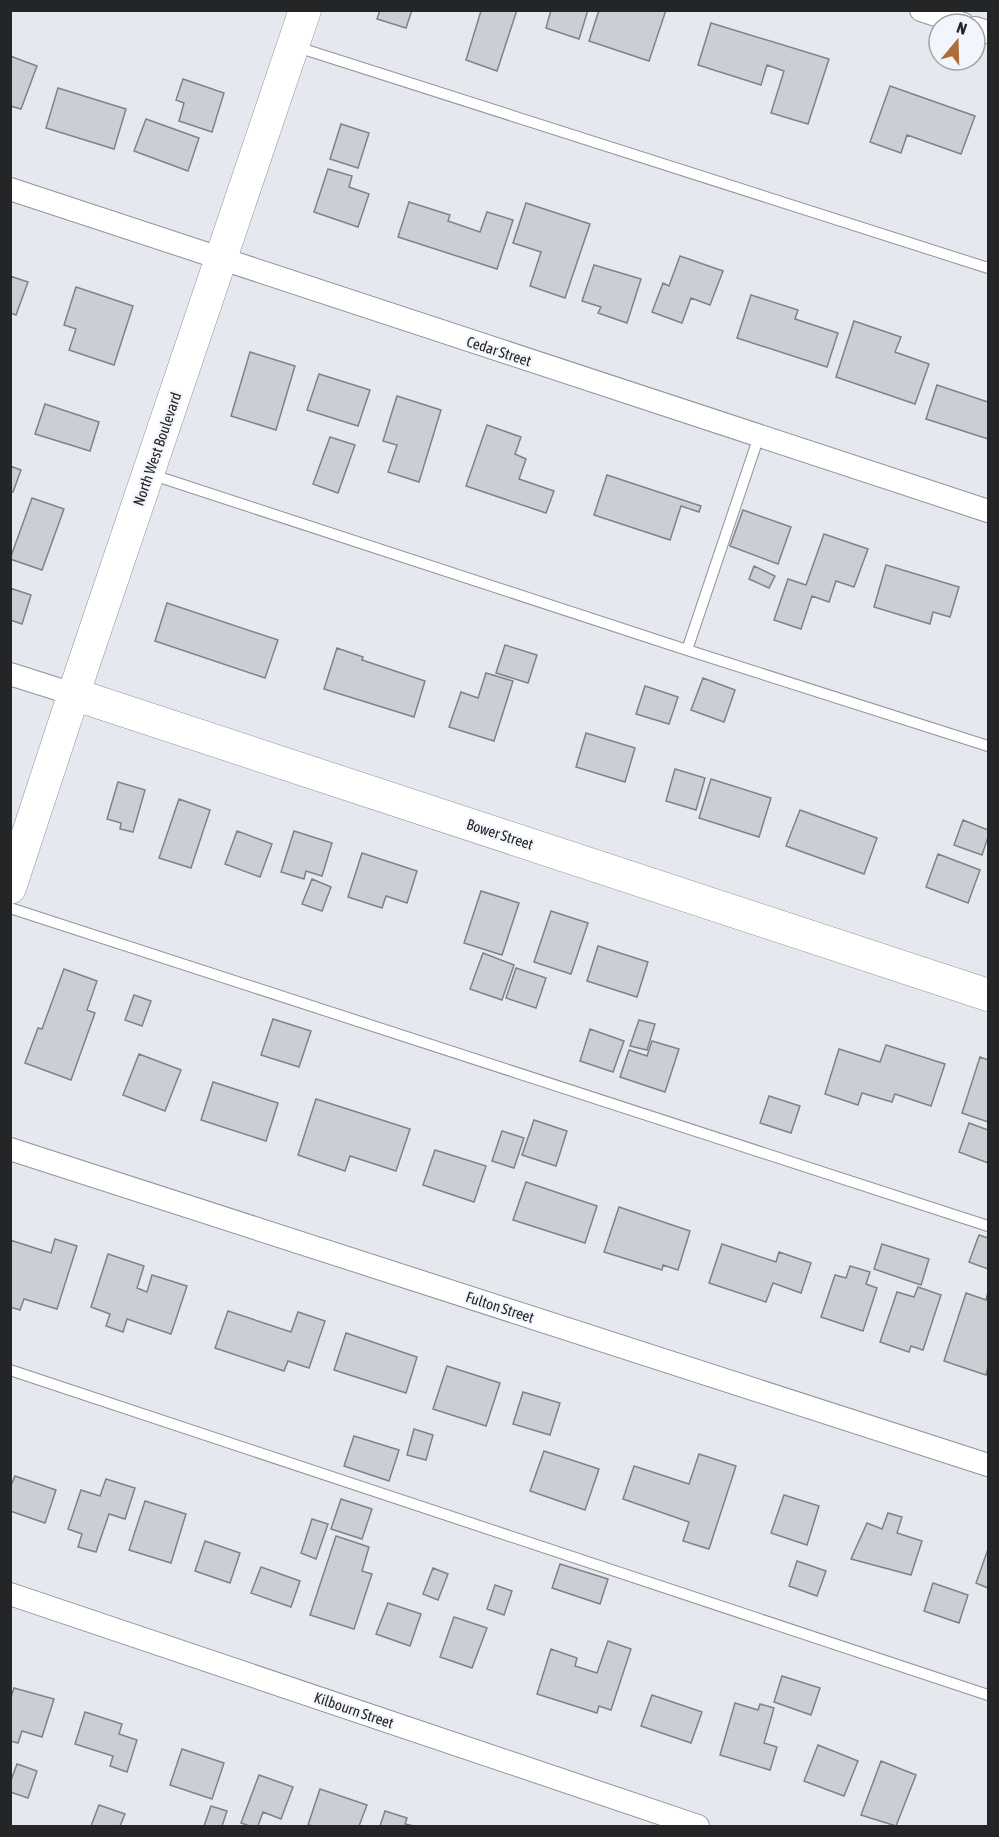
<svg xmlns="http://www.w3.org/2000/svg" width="999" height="1837" font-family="'Asap Condensed',sans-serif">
<rect width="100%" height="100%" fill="#e5e8ee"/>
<path fill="#ccced5" stroke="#808288" stroke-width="1.5" d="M380,10H412L406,28L377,19Z
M479,10H517L497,71L466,60L481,11Z
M551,10H588L579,39L546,28Z
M599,10H666L649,61L589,41Z
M711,23L829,59L808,124L771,113L784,71L767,65L761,85L698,65Z
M10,56L37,66L21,109L10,106Z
M183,79L224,93L212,132L179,121L184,103L176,100Z
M890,86L975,116L961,154L907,135L901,153L870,142Z
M58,88L126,109L114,149L46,128Z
M146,119L199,138L188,171L134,151Z
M341,124L369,133L358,168L330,159Z
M328,169L352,176L349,187L369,194L358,227L314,212Z
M409,202L450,215L448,221L480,232L487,212L513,220L497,269L398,237Z
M526,203L590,224L565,298L530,286L541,252L513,243Z
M680,256L723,271L710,305L691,298L682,323L652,312L663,283L669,286Z
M594,265L641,279L627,323L598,313L601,307L582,301Z
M10,276L28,282L16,315L10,313Z
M76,287L133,306L114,365L69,350L76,329L64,325Z
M751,295L798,310L795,319L838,333L827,367L737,338Z
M854,321L901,337L895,352L929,364L915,404L836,377Z
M250,352L295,366L276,430L231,416Z
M319,374L370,390L358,426L307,410Z
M937,385L988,402V439L926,419Z
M397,396L441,410L419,482L388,472L397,445L383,441Z
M45,404L99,422L90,451L35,434Z
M487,425L521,437L515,454L526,459L519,479L554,491L546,513L466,486Z
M330,437L355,445L338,493L313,484Z
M10,466L21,470L13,492L10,491Z
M607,475L701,506L699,512L681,506L670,540L594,515Z
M32,498L64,509L42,570L10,559Z
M743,510L791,527L778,564L730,546Z
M824,534L868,549L854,587L836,581L829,602L812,596L801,629L774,620L788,579L806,585Z
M886,565L959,587L950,617L933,612L930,624L874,607Z
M754,566L775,576L769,588L749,579Z
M10,588L31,595L22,624L10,620Z
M167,603L278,640L265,678L155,641Z
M505,645L537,655L528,683L496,673Z
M337,648L363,657L362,660L425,681L414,717L324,689Z
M486,673L513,681L494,741L449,727L461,692L478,698Z
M703,678L735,690L724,722L691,710Z
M645,686L678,697L669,724L636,714Z
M586,733L635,748L625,782L576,767Z
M675,769L705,778L696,810L666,801Z
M711,779L771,798L759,837L699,818Z
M118,782L145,790L133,832L120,829L121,823L107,819Z
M179,799L210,810L191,868L159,858Z
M800,810L877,838L864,874L786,846Z
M963,820L988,830V837L982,855L954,845Z
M237,831L272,844L260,877L225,864Z
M294,831L332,843L322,876L306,871L304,879L281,872Z
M362,853L417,871L407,903L386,896L382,908L348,897Z
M938,854L980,870L968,903L926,887Z
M312,879L331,887L322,911L302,904Z
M481,891L519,903L502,955L464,943Z
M551,911L588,923L571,974L534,962Z
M598,946L648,962L637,997L587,981Z
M483,953L514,965L502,1000L470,989Z
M516,968L546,978L536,1008L506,998Z
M64,969L97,981L87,1010L95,1013L71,1080L25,1063L38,1028L42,1029Z
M134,995L151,1001L142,1026L125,1020Z
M273,1019L311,1031L299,1067L261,1055Z
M639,1020L655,1024L647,1050L630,1046Z
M590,1029L624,1041L613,1072L580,1061Z
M652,1041L679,1049L665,1092L620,1077L629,1050L647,1056Z
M886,1045L945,1064L931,1106L895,1094L892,1102L862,1093L858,1105L825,1094L839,1049L880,1062Z
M139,1054L181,1070L165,1111L123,1095Z
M980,1057L988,1060V1122L962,1113Z
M213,1082L278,1103L266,1141L201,1120Z
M769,1096L800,1106L791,1133L760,1123Z
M316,1099L410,1129L396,1171L350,1156L345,1171L298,1155Z
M534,1120L567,1131L556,1166L522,1155Z
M969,1123L988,1130V1163L959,1152Z
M502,1131L524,1138L514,1168L492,1161Z
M435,1150L486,1166L474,1202L423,1185Z
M526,1182L597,1206L585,1243L513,1220Z
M619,1207L690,1231L678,1270L663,1265L662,1270L604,1252Z
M979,1235L988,1238V1269L969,1262Z
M55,1239L77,1246L57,1309L24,1299L20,1310L10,1307V1240L51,1253Z
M722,1244L776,1262L779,1252L811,1263L801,1293L773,1283L766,1302L709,1283Z
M882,1244L929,1259L921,1285L874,1269Z
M108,1254L144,1266L137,1288L147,1292L152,1275L187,1286L171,1334L127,1319L123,1332L106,1326L110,1314L91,1307Z
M850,1266L870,1272L866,1284L877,1288L863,1331L821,1317L835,1275L846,1278Z
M918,1287L941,1295L923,1350L911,1346L909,1352L880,1342L897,1292L914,1297Z
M988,1292V1367L986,1375L944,1361L966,1293L986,1300Z
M228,1311L291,1332L298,1312L325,1321L309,1368L288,1361L284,1371L215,1348Z
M346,1333L417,1357L406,1393L334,1370Z
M447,1366L500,1383L486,1426L433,1409Z
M523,1392L560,1403L550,1435L513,1424Z
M414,1429L433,1435L426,1460L407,1455Z
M354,1436L399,1450L389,1481L344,1466Z
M544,1451L599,1469L585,1510L530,1491Z
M699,1454L736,1466L709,1549L683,1541L689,1522L623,1499L634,1466L689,1484Z
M15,1476L56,1490L45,1523L10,1511V1488Z
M106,1479L135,1488L125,1519L109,1514L96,1552L78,1547L82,1534L68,1529L81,1490L100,1496Z
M784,1495L819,1506L807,1545L771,1533Z
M341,1499L372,1509L362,1539L331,1529Z
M145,1501L186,1514L171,1563L129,1550Z
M888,1513L902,1517L897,1533L922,1541L911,1575L851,1559L867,1523L882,1529Z
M312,1519L328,1524L316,1559L301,1553Z
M336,1536L369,1547L362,1571L372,1574L354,1629L310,1615Z
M205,1541L240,1553L230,1583L195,1571Z
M988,1549V1588L976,1583Z
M797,1561L826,1571L817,1596L789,1586Z
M560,1564L608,1579L600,1604L552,1588Z
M261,1567L300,1581L291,1607L251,1593Z
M433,1568L448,1574L438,1600L423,1594Z
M933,1583L968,1595L959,1623L924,1611Z
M495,1585L512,1591L504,1615L487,1609Z
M388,1603L421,1614L410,1646L376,1634Z
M454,1617L487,1628L472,1668L440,1657Z
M608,1641L631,1649L611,1710L599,1706L597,1713L537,1694L551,1649L577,1658L575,1666L597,1673Z
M782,1676L820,1688L811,1715L774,1702Z
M14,1688L54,1699L42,1737L22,1731L18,1743L10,1741V1700Z
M652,1695L702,1712L691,1743L641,1726Z
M735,1703L758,1710L760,1704L774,1708L764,1743L777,1747L770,1770L720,1755Z
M85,1712L122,1724L119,1734L137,1740L127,1772L110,1766L113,1756L75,1744Z
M818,1745L858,1761L844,1796L804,1781Z
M182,1749L224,1763L212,1799L170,1785Z
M881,1761L916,1775L896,1826L861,1815Z
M17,1764L37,1771L28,1798L10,1792V1783Z
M259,1775L293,1787L281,1819L263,1812L258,1826H250L241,1823Z
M320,1789L367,1805L359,1826H314L308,1825Z
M99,1805L125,1814L120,1826H91Z
M211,1806L227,1811L222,1826H204Z
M385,1811L407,1818L405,1824L414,1826H380Z"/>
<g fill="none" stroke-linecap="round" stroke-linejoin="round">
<g stroke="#909398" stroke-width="12">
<path id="lane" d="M297,47L988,268
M150,474L687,650L988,746
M687,650L759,436
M10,908L988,1226
M10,1370L988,1695"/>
</g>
<g stroke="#909398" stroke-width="24">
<path id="street" d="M921,10L963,24
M975,28L988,32
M10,189L988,511
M10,674L73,694
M10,1149L988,1465
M10,1594L698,1826"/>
</g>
<g stroke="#909398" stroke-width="33">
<path id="secondary" d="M73,694L988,995
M10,888L84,663L305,10"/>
</g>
<use href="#lane" stroke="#fff" stroke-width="10"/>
<use href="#street" stroke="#fff" stroke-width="22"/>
<use href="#secondary" stroke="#fff" stroke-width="32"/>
</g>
<g text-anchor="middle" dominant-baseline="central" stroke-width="4.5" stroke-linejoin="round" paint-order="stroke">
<g font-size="15" fill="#242527" stroke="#f2f5fb">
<text transform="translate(499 351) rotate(18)">Cedar Street</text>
<text transform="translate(157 449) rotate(-71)">North West Boulevard</text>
<text transform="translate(500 834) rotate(18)">Bower Street</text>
<text transform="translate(500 1307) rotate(18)">Fulton Street</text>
<text transform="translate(354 1710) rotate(19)">Kilbourn Street</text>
</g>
</g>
<rect width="999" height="1837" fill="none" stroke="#242527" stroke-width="24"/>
<g transform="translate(957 42) rotate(19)"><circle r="28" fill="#f2f5fb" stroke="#a0a2a6" stroke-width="1.5"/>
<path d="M0-4.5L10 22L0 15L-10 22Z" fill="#ad6d36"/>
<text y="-9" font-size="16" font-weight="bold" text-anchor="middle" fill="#242527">N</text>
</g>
</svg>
